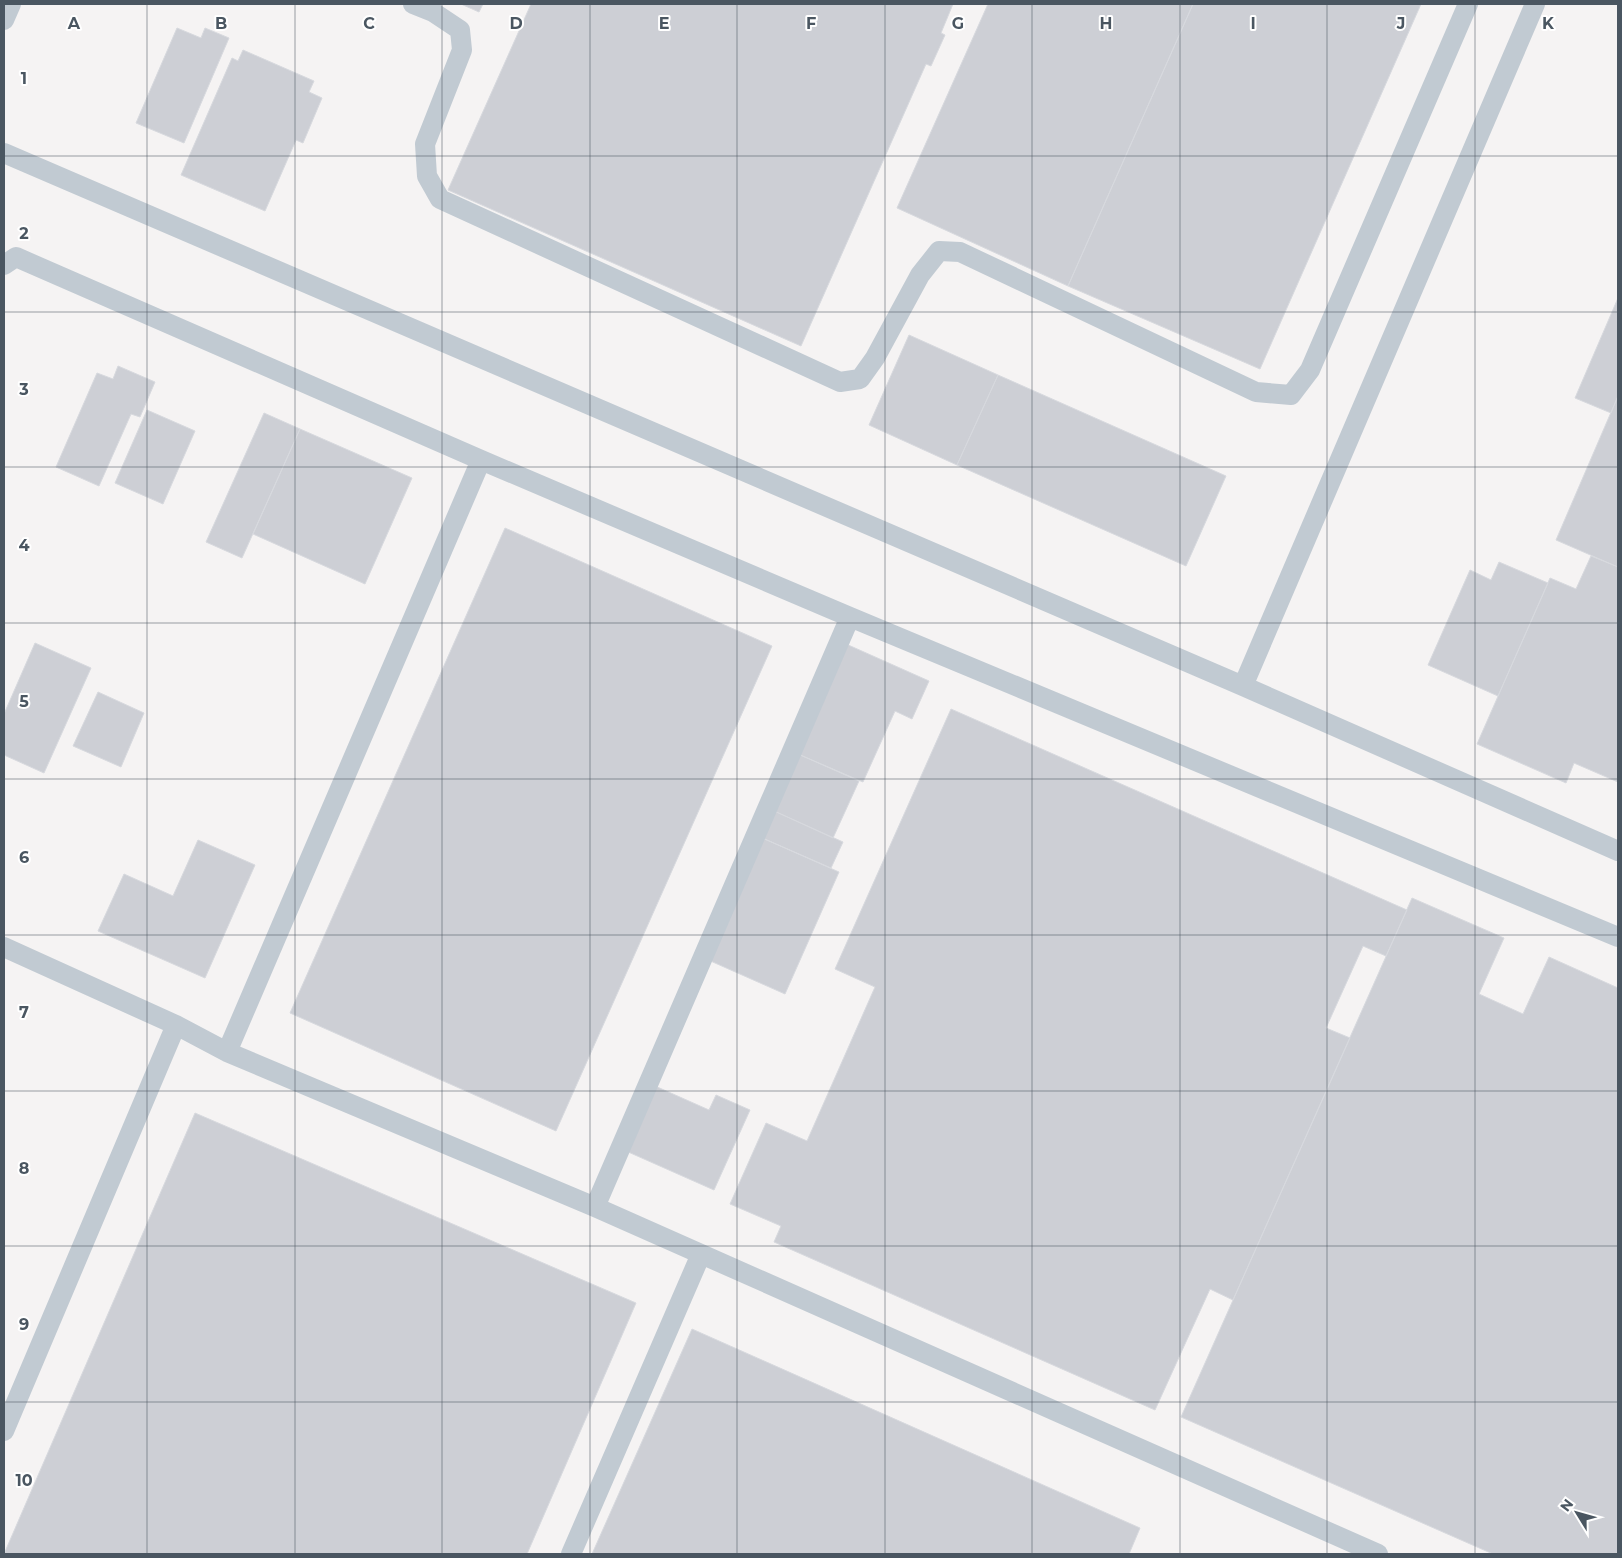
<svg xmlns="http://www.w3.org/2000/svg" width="1622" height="1558" font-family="Montserrat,sans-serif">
<rect width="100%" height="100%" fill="#f5f3f3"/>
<path fill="#cdcfd5" stroke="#d7d9de" d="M461,4H483L479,12Z
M531,4H953L941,33L945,35L931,66L926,64L801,346L448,190Z
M988,4H1193L1068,286L897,208Z
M1193,4H1421L1260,369L1068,286Z
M177,28L201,38L205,28L229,38L184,143L136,123Z
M243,50L314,81L309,92L322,98L303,143L296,140L265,211L181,175L232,58L238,61Z
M1618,298V396L1611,413L1575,398Z
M909,335L998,375L957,465L869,425Z
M118,366L155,382L140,417L131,414L99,486L56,467L97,373L113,379Z
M998,375L1226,476L1186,566L957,465Z
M1618,396V567L1556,540Z
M147,410L195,431L163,504L115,483Z
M264,413L300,429L242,558L206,542Z
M300,429L412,478L365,584L253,534Z
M505,528L772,646L556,1131L290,1013Z
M1591,556L1618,567V782L1574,763L1566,783L1477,744L1550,578L1576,589Z
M1499,562L1548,583L1498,696L1428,665L1470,570L1491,580Z
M35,643L91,668L44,773L4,755V714Z
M846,644L929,681L912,719L895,711L863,782L798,754Z
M98,692L144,713L121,767L73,746Z
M951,709L1407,910L1386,956L1363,946L1326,1028L1350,1038L1233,1300L1210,1289L1155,1410L774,1242L781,1226L730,1204L766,1123L807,1141L875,987L835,969Z
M798,754L859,781L833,838L772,810Z
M772,810L843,842L831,868L760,837Z
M760,837L839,872L785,994L706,959Z
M198,840L255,865L205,978L98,931L124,874L173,896Z
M1412,898L1504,938L1479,994L1523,1014L1549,957L1618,988V1554H1493L1181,1417Z
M646,1082L709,1110L716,1095L750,1110L714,1190L617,1147Z
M195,1113L636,1303L527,1554H4Z
M692,1329L1140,1528L1129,1554H592Z"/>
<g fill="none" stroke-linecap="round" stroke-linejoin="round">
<path stroke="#c1cad2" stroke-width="20" d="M413,4L433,12L460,30L462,50L425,144L427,176L440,199L840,382L860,379L875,358L920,275L939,251L960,252L1256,392L1291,395L1310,370L1468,4
M4,20L11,4
M4,153L1243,686L1618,851
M4,265L16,257L481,460L850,617L1618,937
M1243,686L1535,4
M4,947L176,1025L227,1052L595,1207L1378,1554
M227,1052L481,460
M595,1207L850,617
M4,1431L176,1025
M571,1554L701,1254"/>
</g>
<path fill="none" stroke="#4a5661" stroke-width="1" stroke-opacity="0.55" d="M147,4V1554M295,4V1554M442,4V1554M590,4V1554M737,4V1554M885,4V1554M1032,4V1554M1180,4V1554M1327,4V1554M1475,4V1554M4,156H1618M4,312H1618M4,467H1618M4,623H1618M4,779H1618M4,935H1618M4,1091H1618M4,1246H1618M4,1402H1618"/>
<g font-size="16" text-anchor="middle" font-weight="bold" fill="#4a5661" stroke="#fff" stroke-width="4" stroke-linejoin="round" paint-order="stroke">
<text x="74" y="29">A</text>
<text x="221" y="29">B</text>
<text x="369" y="29">C</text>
<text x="516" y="29">D</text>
<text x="664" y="29">E</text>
<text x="811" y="29">F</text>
<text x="958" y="29">G</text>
<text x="1106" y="29">H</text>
<text x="1253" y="29">I</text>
<text x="1401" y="29">J</text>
<text x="1548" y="29">K</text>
<text x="24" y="84">1</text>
<text x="24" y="239">2</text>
<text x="24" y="395">3</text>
<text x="24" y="551">4</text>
<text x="24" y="707">5</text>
<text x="24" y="863">6</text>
<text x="24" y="1018">7</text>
<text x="24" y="1174">8</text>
<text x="24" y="1330">9</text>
<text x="24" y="1486">10</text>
</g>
<rect width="1622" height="1558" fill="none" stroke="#4a5661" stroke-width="10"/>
<g transform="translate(1577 1513) rotate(307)" stroke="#ffffff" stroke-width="4" paint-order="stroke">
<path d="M0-4L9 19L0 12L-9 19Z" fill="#4a5661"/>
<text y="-8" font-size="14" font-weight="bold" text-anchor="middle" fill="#4a5661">N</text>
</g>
</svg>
